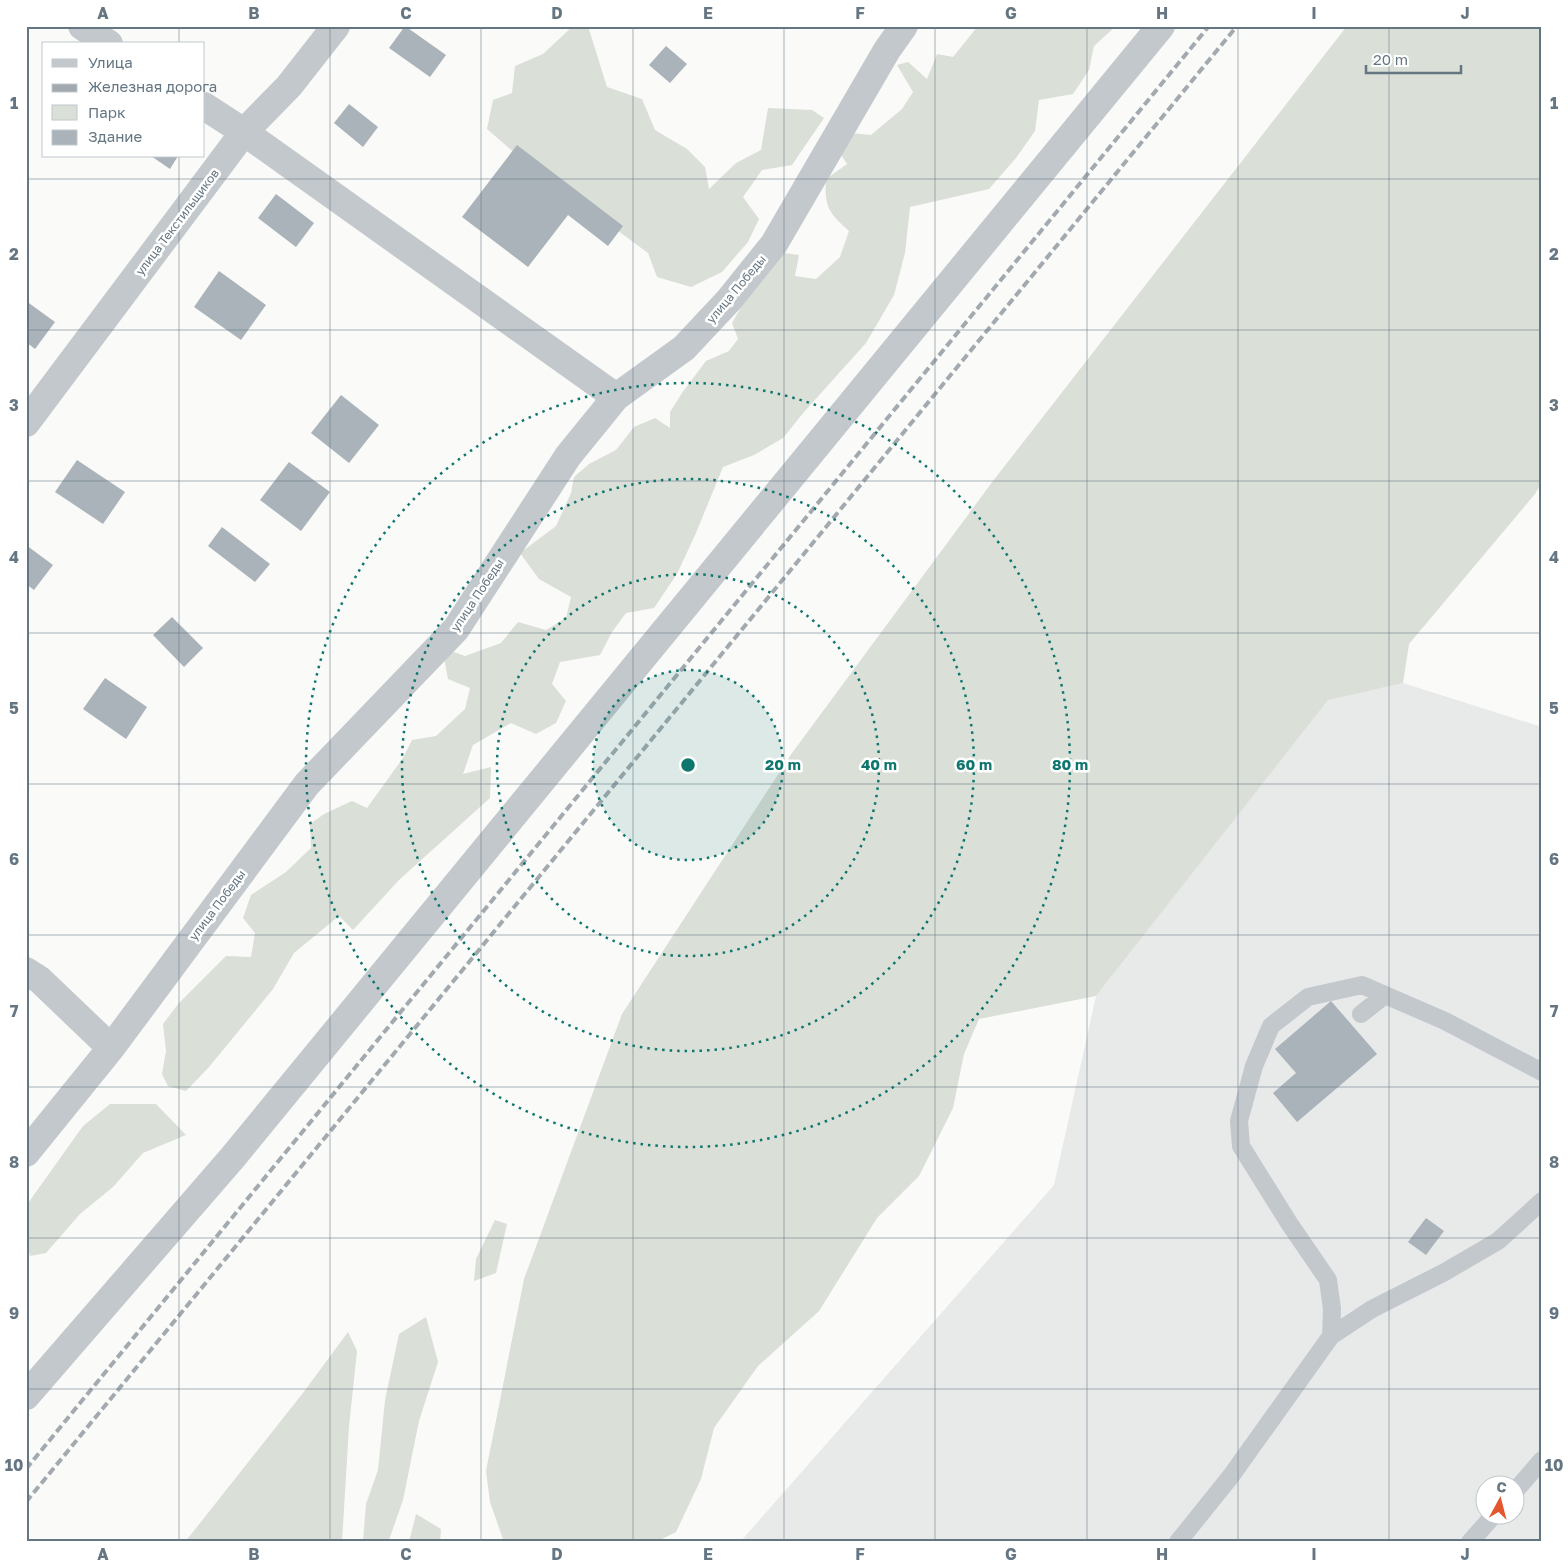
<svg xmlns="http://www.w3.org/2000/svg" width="1568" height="1568" font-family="'Golos Text',sans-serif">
<rect width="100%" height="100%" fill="#fafaf8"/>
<path fill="#e8e9e9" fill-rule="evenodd" d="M1403,683L1542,727V1542H740L1054,1185L1096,996L1328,699ZM1486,1486H1516V1516H1486Z"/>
<path fill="#dadfd7" d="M573,26H588L607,87L642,99L655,130L687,149L705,167L709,189L736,163L761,150L768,108L812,110L824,118L792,165L762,170L743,197L759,219L748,242L722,272L691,287L657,277L648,253L524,161L487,129L493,100L512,93L515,66L543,54Z
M978,26H1116L1094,46L1089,70L1073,94L1039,100L1035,131L1016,158L989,189L910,207L905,253L894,295L866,343L804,412L783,438L754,455L723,467L696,533L677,574L654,608L626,613L612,632L600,655L560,662L552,684L566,701L556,723L536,734L511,723L473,745L463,774L491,767L490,798L399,880L353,930L339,916L294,953L273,989L209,1067L186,1091L168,1086L162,1074L166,1051L163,1024L179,1003L226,956L251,957L255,933L243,918L251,895L286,872L311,848L310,824L324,814L352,801L367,808L403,758L412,740L436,736L465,709L470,688L448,679L444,657L454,652L465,656L501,643L518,622L546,630L566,618L571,597L539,579L520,553L556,526L571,493L574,477L589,464L616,450L634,427L655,418L670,428V412L682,393L706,361L729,351L738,339L732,323L752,288L784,253L799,255L795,276L816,279L840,257L849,231C829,213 824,207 826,179L847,164L837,149L841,132L871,135L902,109L913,92L897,65L908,62L927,79L937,54L953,57Z
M1347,26H1542V482L1535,494L1409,644L1403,683L1328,700L1096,996L979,1019L964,1054L953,1108L919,1176L877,1218L819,1311L758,1366L714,1428L701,1479L676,1532L656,1542H504L490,1502L486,1471L524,1279L622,1014L792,753L993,481Z
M110,1104H156L186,1135L143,1153L113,1187L80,1214L46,1253L30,1256L26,1237V1206L83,1126Z
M495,1220L507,1224L496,1273L474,1281L476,1259Z
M426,1317L438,1362L419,1421L403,1500L389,1540L390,1542H363L366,1504L378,1470L385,1400L399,1334Z
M348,1332L357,1351L349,1426L342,1542H185L303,1393Z
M416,1514L441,1529L440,1542H409Z"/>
<path fill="#aab3b9" d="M405,26L446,55L430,77L389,48Z
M666,46L687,64L670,83L649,65Z
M349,104L378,127L363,147L334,123Z
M517,145L623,226L608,246L568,215L528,267L462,217Z
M151,156H178L170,169Z
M276,194L314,223L296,247L258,218Z
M219,271L266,305L241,340L194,307Z
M26,301L55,322L35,349L26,342Z
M341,395L379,425L349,463L311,433Z
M77,460L125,492L103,524L55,492Z
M289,462L330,492L301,531L260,500Z
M222,527L270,564L255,582L208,546Z
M26,545L53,565L34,590L26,584Z
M172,617L203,648L184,667L153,635Z
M105,678L147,707L126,739L83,709Z
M1331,1001L1377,1054L1297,1122L1273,1093L1296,1073L1275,1049Z
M1426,1218L1444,1231L1426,1255L1408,1242Z"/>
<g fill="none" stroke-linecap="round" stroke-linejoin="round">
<path stroke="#c3c8cc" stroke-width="18" d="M1361,1014L1385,995L1445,1021L1542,1072
M1331,1336L1332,1309L1328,1280L1289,1223L1241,1146L1239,1121L1254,1066L1271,1026L1308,997L1362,985L1385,995
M1516,1490L1542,1460
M1178,1542L1231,1476L1331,1336L1372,1309L1443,1273L1498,1241L1542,1201
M1470,1542L1493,1516"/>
<path stroke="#c3c8cc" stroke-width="28" d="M82,26L109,44
M204,106L244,132L616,397
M26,423L244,132L289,86L336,26
M26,971L40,980L111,1048
M26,1153L111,1048L307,784L456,629L568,456L616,397L684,348L729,300L774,244L887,50L904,26
M26,1396L233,1157L1161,26"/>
<path stroke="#a2aab0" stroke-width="4" stroke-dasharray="8 4" stroke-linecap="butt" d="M26,1469L1209,26
M26,1502L1237,26"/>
</g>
<path fill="none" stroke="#657683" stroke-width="1" stroke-opacity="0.55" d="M179,26V44M330,26V1542M481,26V1542M633,26V1542M784,26V1542M935,26V1542M1087,26V1542M1238,26V1542M1389,26V1542M179,156V1542M26,179H1542M26,330H1542M26,481H1542M26,633H1542M26,784H1542M26,935H1542M26,1087H1542M26,1238H1542M26,1389H1542"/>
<circle cx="688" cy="765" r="95" fill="#0f766e" fill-opacity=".12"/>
<g fill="none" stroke="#0f766e" stroke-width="2.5" stroke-dasharray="2.5 5">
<circle cx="688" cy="765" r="95"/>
<circle cx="688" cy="765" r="191"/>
<circle cx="688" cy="765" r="286"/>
<circle cx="688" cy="765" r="382"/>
</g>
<g text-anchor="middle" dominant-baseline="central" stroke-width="5" stroke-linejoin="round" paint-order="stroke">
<g font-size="12" fill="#657683" stroke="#fff">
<text transform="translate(177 222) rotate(-53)">улица Текстильщиков</text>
<text transform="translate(736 289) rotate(-50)">улица Победы</text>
<text transform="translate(477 595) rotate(-56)">улица Победы</text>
<text transform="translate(217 905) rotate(-53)">улица Победы</text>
</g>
</g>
<circle cx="688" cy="765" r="8" fill="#0f766e" stroke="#fff" stroke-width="2.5"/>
<g font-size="15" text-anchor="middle" font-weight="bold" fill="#0f766e" stroke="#fff" stroke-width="5" stroke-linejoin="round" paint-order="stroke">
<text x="783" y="770">20 m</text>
<text x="879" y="770">40 m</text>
<text x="974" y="770">60 m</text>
<text x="1070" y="770">80 m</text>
</g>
<rect width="1568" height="1568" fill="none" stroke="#ffffff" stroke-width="55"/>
<rect x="42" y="42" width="162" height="115" fill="#ffffff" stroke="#c1c8cd"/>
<rect x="52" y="59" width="25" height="8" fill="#c3c8cc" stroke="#c1c8cd"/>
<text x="88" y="68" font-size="15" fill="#657683">Улица</text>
<rect x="52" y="84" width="25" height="8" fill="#a2aab0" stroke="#c1c8cd"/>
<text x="88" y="92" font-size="15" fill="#657683">Железная дорога</text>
<rect x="52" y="105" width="25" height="15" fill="#dadfd7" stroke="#c1c8cd"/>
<text x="88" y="118" font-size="15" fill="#657683">Парк</text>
<rect x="52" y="130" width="25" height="15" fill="#aab3b9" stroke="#c1c8cd"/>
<text x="88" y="142" font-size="15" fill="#657683">Здание</text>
<g transform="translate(1500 1500) rotate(7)"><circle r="24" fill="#ffffff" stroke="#c1c8cd"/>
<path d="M0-4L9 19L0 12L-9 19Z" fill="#e4572e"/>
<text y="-8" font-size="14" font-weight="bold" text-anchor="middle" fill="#657683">С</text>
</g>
<path d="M1366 65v8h95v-8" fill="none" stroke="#657683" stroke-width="2.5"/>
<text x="1373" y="65" font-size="15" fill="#657683" stroke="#ffffff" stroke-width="4" paint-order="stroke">20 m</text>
<rect x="28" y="28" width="1512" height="1512" fill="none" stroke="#657683" stroke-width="2"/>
<g font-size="16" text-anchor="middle" font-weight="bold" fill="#657683">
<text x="103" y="19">A</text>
<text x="254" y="19">B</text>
<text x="406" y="19">C</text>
<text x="557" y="19">D</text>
<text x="708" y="19">E</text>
<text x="860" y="19">F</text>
<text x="1011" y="19">G</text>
<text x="1162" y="19">H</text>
<text x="1314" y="19">I</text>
<text x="1465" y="19">J</text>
<text x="14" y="109">1</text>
<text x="1554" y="109">1</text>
<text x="14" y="260">2</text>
<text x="1554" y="260">2</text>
<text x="14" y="411">3</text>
<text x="1554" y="411">3</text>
<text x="14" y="563">4</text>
<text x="1554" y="563">4</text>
<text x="14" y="714">5</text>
<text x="1554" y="714">5</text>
<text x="14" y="865">6</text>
<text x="1554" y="865">6</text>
<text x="14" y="1017">7</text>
<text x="1554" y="1017">7</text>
<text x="14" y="1168">8</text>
<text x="1554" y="1168">8</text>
<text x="14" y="1319">9</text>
<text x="1554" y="1319">9</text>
<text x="14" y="1471">10</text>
<text x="1554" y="1471">10</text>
<text x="103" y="1560">A</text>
<text x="254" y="1560">B</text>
<text x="406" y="1560">C</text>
<text x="557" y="1560">D</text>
<text x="708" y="1560">E</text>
<text x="860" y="1560">F</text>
<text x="1011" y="1560">G</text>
<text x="1162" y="1560">H</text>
<text x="1314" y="1560">I</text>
<text x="1465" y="1560">J</text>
</g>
</svg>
